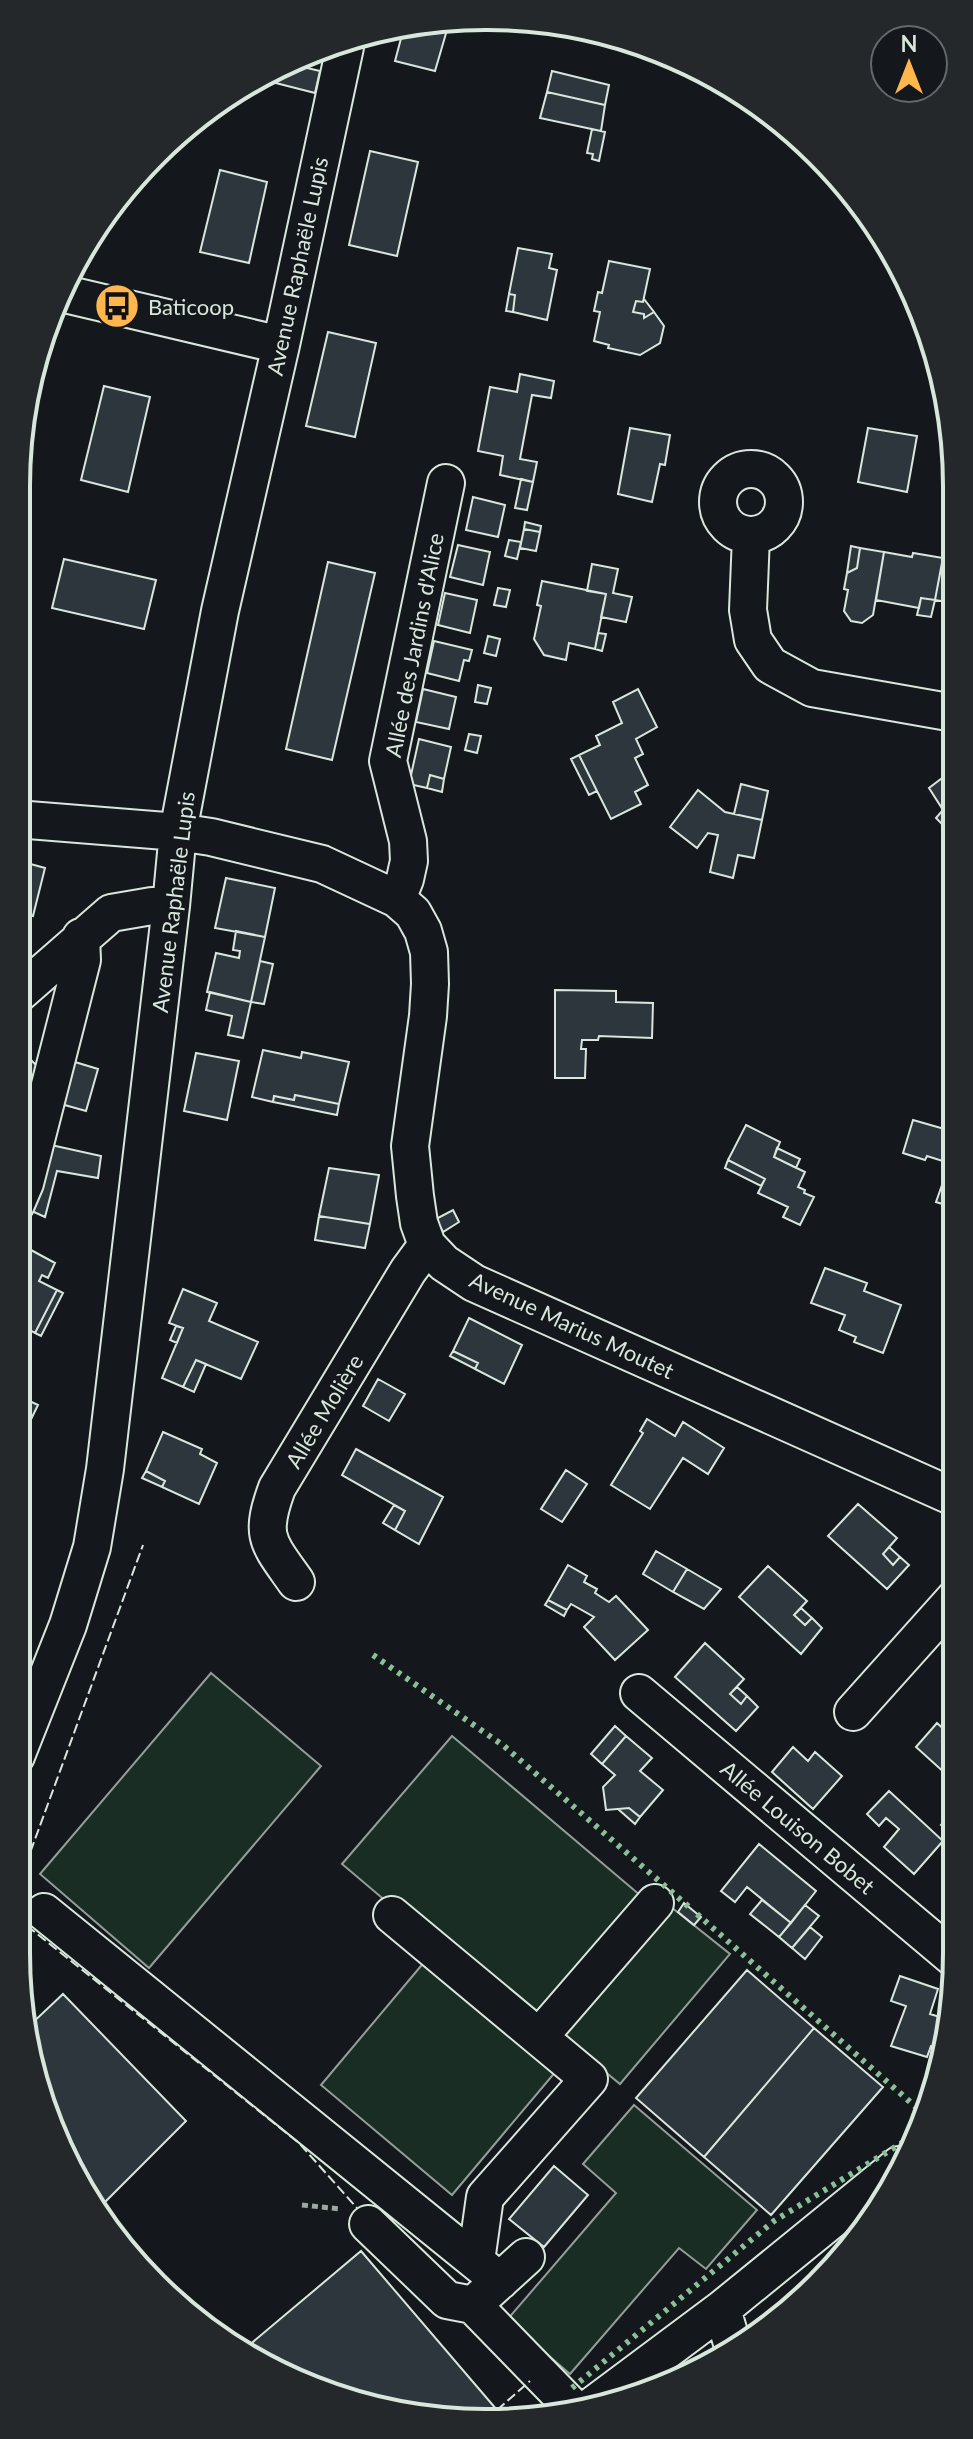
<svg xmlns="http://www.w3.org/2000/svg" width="973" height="2439" font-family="Lato,sans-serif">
<rect width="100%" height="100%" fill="#14181c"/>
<path fill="#1a2d24" stroke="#939e99" stroke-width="2" d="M211,1673L321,1766L149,1968L40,1874Z
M452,1736L647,1901L538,2030L342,1864Z
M666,1903L730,1954L620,2084L553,2029Z
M431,1954L562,2064L452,2195L321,2085Z
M634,2105L757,2210L706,2269L679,2248L570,2374L507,2320L616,2193L583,2164Z"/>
<path fill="#2c363c" stroke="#d8e6dc" stroke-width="2" d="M428,24L447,30L435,71L395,61L403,31Z
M286,63L320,71L315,93L260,79L278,65Z
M552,71L609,85L605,105L547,92Z
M547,92L605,105L601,131L540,118Z
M592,129L605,132L599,161L592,159L593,154L587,153Z
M370,151L418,162L397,256L349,245Z
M220,170L267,182L249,263L200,252Z
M518,248L552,254L549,268L557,270L547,320L513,312L515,295L509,294Z
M609,261L650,269L643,302L636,301L633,312L644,314V318L654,312L664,326L660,343L640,355L608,348L609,345L594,341L600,312L594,311L598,292L602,293Z
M509,294L515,295L513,312L506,311Z
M644,299L654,312L644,318V314L633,312L636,301L643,302Z
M328,332L376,343L355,437L306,426Z
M520,374L554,381L551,398L532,395L520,459L537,462L533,482L500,475L503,456L478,451L490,387L517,392Z
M104,386L150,397L128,492L81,480Z
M630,428L670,435L665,465L660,464L652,502L618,494Z
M868,428L917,436L907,492L858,482Z
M521,479L533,482L527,510L515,508Z
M473,497L505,505L498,537L466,530Z
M525,522L541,526L540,532L524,529Z
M524,529L540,532L536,551L520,548Z
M509,540L521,542L517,559L505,556Z
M458,545L490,552L483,585L450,577Z
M851,546L860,548L857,568L847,573Z
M860,548L884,552L873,615L862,623L851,621L844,611L848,590L844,589L847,573L857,568Z
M884,552L912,557L913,553L943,558L935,600L921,598L919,608L876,600Z
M944,552L953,554V603L935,600Z
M64,559L156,580L144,629L52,608Z
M328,562L375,573L332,760L286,749Z
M592,564L618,569L613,593L632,597L626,622L601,617L606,594L587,591Z
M542,581L606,594L595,649L569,643L566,660L544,655L534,639L541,606L537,605Z
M498,588L510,590L506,607L494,605Z
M445,593L477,600L470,633L438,625Z
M921,598L935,600L931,617L917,615Z
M598,633L606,634L602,651L595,649Z
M488,636L500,639L496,656L484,653Z
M434,641L472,650L469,661L464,660L459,681L427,673Z
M478,685L491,688L487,704L475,702Z
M423,689L456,697L449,729L416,722Z
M638,689L657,727L636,739L643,754L635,758L648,785L635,792L641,804L611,819L579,755L600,745L596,736L622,723L613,702Z
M469,734L481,736L477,753L465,750Z
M419,739L451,747L444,779L430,775L427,788L409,784Z
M579,755L597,791L589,795L571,759Z
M954,769V836L936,818L943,810L929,788Z
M430,775L444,779L442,792L427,788Z
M741,784L768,791L762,820L734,814Z
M698,790L725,812L762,820L754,858L738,855L733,878L710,872L718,835L708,833L697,848L670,827Z
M16,860L45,868L33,916L16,912Z
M226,878L275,888L265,937L215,928Z
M236,931L265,937L251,1002L207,992L216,953L239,958L240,951L233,950Z
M260,961L273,964L264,1004L251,1002Z
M555,990L616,991V1002L653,1003L652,1038L599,1036L598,1040H582L581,1049H586L585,1078H555Z
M210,992L251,1002L243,1038L228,1035L232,1016L206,1010Z
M263,1050L301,1058L302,1052L349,1062L339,1104L295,1095L294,1100L274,1096L273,1102L252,1097Z
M24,1053L43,1072L23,1143L16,1141V1060Z
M196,1053L239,1061L227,1120L184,1111Z
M65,1059L98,1069L86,1111L54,1102Z
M295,1095L339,1104L337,1115L273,1102L274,1096L294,1100Z
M913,1120L955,1132V1165L927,1156L925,1160L903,1153Z
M746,1125L780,1142L774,1157L805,1172L798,1187L805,1190L804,1193L814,1197L800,1225L783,1217L788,1207L758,1193L765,1179L728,1160Z
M42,1143L101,1156L98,1178L57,1171L45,1217L25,1208Z
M777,1148L800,1159L796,1168L774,1157Z
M728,1160L765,1179L761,1186L725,1168Z
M329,1168L379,1175L370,1224L319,1216Z
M942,1185L955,1190V1208L936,1202Z
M453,1210L459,1222L443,1232L436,1219Z
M319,1216L370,1224L365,1248L315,1240Z
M31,1250L55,1263L48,1278L42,1275L39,1281L57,1290L35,1333L16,1323V1278Z
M825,1268L867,1283L864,1291L901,1305L883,1353L854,1342L856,1337L839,1330L845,1315L811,1303Z
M183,1289L217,1303L209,1321L258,1342L241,1379L196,1360L183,1387L162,1378L183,1328L169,1323Z
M57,1290L63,1293L41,1336L35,1333Z
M469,1318L522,1345L504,1384L475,1369L478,1363L453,1351Z
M176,1326L183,1328L177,1343L170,1340Z
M453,1351L478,1363L475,1369L450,1356Z
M196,1360L206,1364L194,1392L183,1387Z
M378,1379L405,1394L389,1421L363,1406Z
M16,1388L23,1391L21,1397L38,1405L18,1446Z
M647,1419L675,1436L683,1422L724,1448L708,1474L683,1458L650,1509L611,1485L643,1433L640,1431Z
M163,1432L202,1449L200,1454L217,1463L199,1504L162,1487L165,1481L146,1471Z
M356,1449L443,1497L419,1544L395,1530L405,1511L342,1475Z
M566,1470L587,1484L562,1522L541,1509Z
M146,1471L165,1481L162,1487L142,1478Z
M858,1504L897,1538L883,1554L893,1565L900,1557L909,1565L887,1589L828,1536Z
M394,1505L405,1511L395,1530L383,1523Z
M889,1547L900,1557L893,1565L883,1554Z
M656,1551L687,1569L673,1592L643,1574Z
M568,1565L587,1576L584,1582L597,1589L595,1593L609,1602L616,1596L648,1630L615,1660L584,1627L594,1617L571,1604L567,1610L548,1600Z
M768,1566L807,1601L794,1615L805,1625L812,1618L822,1628L801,1654L739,1597Z
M687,1569L721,1589L704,1609L673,1592Z
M548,1600L567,1610L564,1616L545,1605Z
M801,1608L812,1618L805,1625L794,1615Z
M705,1643L744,1679L730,1694L741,1704L747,1696L758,1707L736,1731L675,1677Z
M737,1687L747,1696L741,1704L730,1694Z
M937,1723L948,1733L942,1741L953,1751L956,1747L957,1784L916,1747Z
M615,1726L626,1736L602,1764L591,1754Z
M948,1733L956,1741V1747L953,1751L942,1741Z
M626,1736L652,1758L640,1771L663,1790L640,1817L629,1808L606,1810L603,1787L615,1775L602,1764Z
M793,1747L808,1761L815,1752L842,1776L813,1809L772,1772Z
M889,1791L943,1841L914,1874L884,1847L899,1829L886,1818L879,1826L867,1814Z
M629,1808L640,1817L635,1824L618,1809Z
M953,1812L957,1815V1839L941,1825Z
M759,1844L816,1891L791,1923L747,1887L735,1902L721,1891Z
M762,1900L791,1923L779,1937L750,1914Z
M684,1903L701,1917L694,1925L678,1912Z
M805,1905L819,1916L792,1948L779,1937Z
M810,1927L822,1937L805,1959L792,1948Z
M747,1970L814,2028L704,2157L636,2098Z
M900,1976L938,1989L930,2014L943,2018V2015L947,2016L941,2050L931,2046L927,2057L891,2046L906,2006L891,2001Z
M63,1994L186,2121L100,2207L41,2104L28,2027Z
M814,2028L883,2087L771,2215L704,2157Z
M554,2166L588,2195L544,2247L509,2219Z
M361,2251L497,2410L490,2417L425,2419L252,2360L241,2352Z"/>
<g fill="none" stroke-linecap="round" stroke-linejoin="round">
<g stroke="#d8e6dc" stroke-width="40">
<path id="minor" d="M65,294L281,345
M718 502a33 33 0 1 1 66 0a33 33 0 1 1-66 0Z
M751,536L748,610L753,640L770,665L812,688L954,713
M16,819L178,832L211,837L322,864L397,899L413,913L423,931L429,952L430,984L428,1016L410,1146L415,1196L419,1223L427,1245L444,1263L474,1283L956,1498
M397,899L405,879L409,861L408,841L388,761L446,483
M16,996L111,913L152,906H171
M16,1204L25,1183L82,960L81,937
M296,1582C268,1542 259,1537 277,1488L408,1271L427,1245
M639,1693L956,1960
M853,1712L956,1597
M16,1756L68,1625L92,1547L105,1469L171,906L178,832L220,611L281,345L345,47
M44,1912L500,2281
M392,1915L589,2079L485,2197L476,2261
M539,2037L655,1903
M368,2224L447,2300L473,2305
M526,2257L473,2305L579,2414
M722,2309L734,2350
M584,2412L722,2309L899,2165"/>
</g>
<path stroke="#9da8a2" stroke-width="5" stroke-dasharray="6 4" stroke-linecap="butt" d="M302,2205L341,2209"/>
<use href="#minor" stroke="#14181c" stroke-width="36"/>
<path stroke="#8ac095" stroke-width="6" stroke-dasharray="4 6" stroke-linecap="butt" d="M373,1655L504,1746L689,1907
M697,1914L926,2116
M572,2388L774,2221L915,2135"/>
<path stroke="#d8e6dc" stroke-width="2" stroke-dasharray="10 4" stroke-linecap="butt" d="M16,1891L143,1545
M16,1917L299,2143L357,2208
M497,2410L530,2381"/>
</g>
<defs>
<g id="bus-disc" transform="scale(2.3)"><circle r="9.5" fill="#ffb74d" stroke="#14181c"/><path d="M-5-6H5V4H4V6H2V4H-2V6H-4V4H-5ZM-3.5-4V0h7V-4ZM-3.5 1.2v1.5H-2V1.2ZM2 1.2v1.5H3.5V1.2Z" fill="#111"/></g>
</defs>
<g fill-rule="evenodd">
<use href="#bus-disc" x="117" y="306"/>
</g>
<g text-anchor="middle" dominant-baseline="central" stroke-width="6" stroke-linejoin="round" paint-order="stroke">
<g font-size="22" fill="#d8e6dc" stroke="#14181c">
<text transform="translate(297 266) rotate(-78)">Avenue Raphaële Lupis</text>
<text transform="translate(414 645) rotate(-79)">Allée des Jardins d'Alice</text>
<text transform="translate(173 902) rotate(-83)">Avenue Raphaële Lupis</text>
<text transform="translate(572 1325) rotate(25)">Avenue Marius Moutet</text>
<text transform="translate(324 1411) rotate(-59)">Allée Molière</text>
<text transform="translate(798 1827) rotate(40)">Allée Louison Bobet</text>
</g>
<g font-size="22" fill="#d8e6dc" stroke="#14181c" text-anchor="start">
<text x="148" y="306">Baticoop</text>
</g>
</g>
<path d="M0 0H973V2439H0ZM486 30H487A456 456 0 0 1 943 486V1953A456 456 0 0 1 487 2409H486A456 456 0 0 1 30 1953V486A456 456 0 0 1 486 30Z" fill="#24282b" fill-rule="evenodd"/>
<path fill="none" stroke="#d8e6dc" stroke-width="4" d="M486 30H487A456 456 0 0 1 943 486V1953A456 456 0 0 1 487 2409H486A456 456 0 0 1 30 1953V486A456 456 0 0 1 486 30Z"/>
<g transform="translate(909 64)"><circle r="38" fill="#14181c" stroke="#626a69" stroke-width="2"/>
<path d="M0-6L14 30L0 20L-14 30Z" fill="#ffb74d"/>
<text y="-12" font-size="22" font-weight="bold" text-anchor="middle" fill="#d8e6dc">N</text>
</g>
</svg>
